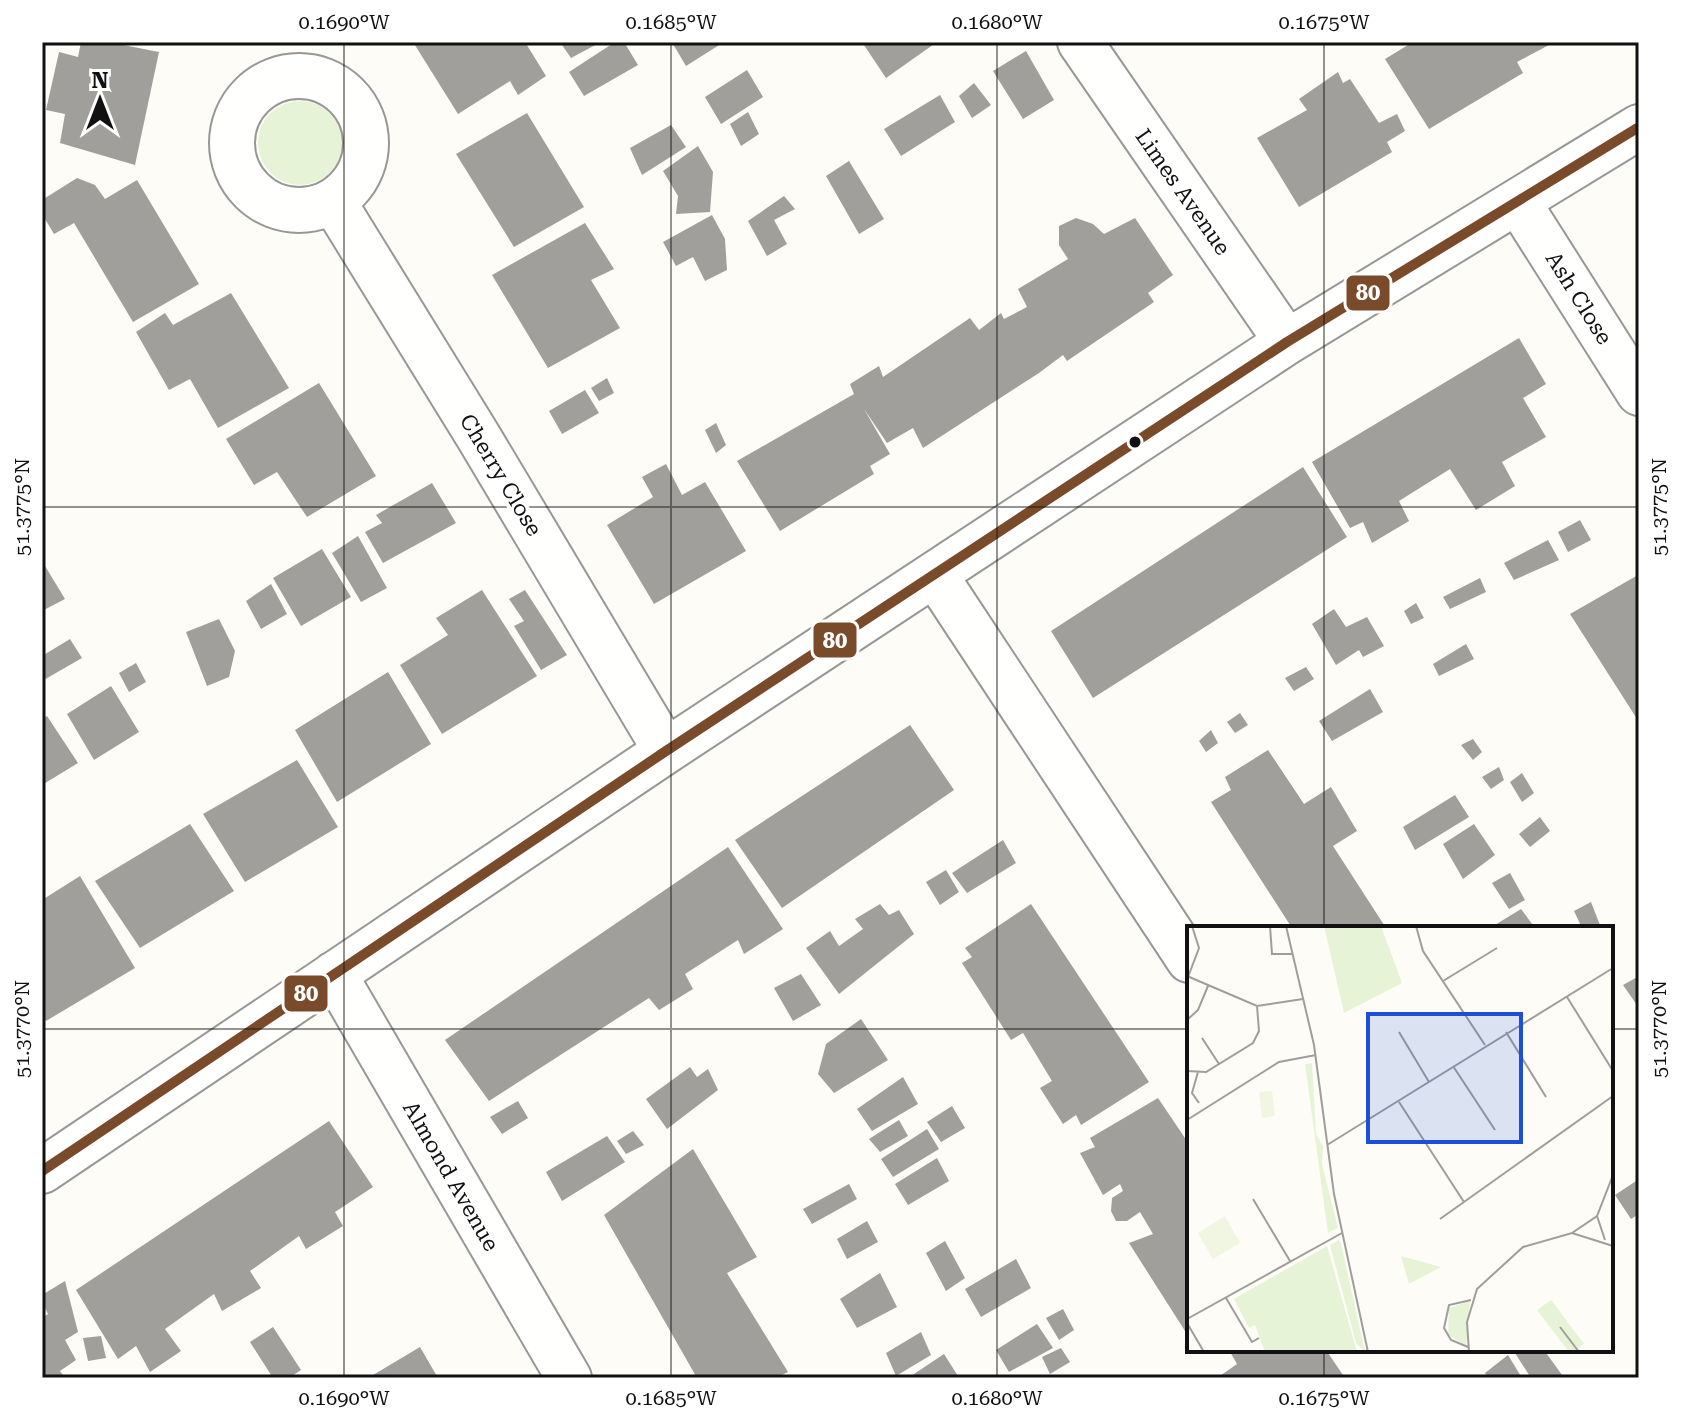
<svg xmlns="http://www.w3.org/2000/svg" width="1681" height="1420" font-family="'Roboto Serif',serif">
<rect width="100%" height="100%" fill="#fdfcf7"/>
<path fill="#e7f3d7" d="M258 143a42 42 0 1 1 84 0a42 42 0 1 1-84 0Z"/>
<path fill="#a19f9c" d="M81,42H108L159,52L135,165L60,143L65,114L46,110L59,52L78,57Z
M413,42H525L546,76L518,95L510,81L458,114Z
M560,42H601L571,58Z
M615,42H624L638,65L584,96L569,72Z
M676,42H724L686,66L673,44Z
M862,42H937L886,78Z
M1413,42H1547L1549,45L1517,62L1523,73L1429,129L1385,59Z
M1026,51L1054,100L1023,119L993,71Z
M747,70L763,97L721,124L705,97Z
M1338,72L1343,83L1350,79L1379,123L1397,114L1405,131L1387,142L1392,152L1299,207L1257,138L1307,110L1299,99Z
M974,83L991,105L972,118L959,96Z
M940,95L955,122L901,156L884,129Z
M748,112L759,134L741,146L730,124Z
M527,113L584,207L514,247L456,154Z
M671,125L686,147L642,175L630,148Z
M698,146L713,172L710,212L676,214L678,196L663,171Z
M849,161L884,219L859,234L826,176Z
M77,178L95,185L105,199L137,180L199,284L133,322L74,223L54,234L42,214V200Z
M784,196L795,209L774,220L787,244L767,256L748,221Z
M712,215L725,239L727,270L705,281L693,257L676,266L663,242Z
M1076,218L1093,224L1104,234L1135,218L1173,275L1148,293L1154,302L1067,361L1063,355L1039,373L923,448L913,428L887,443L864,409L890,454L870,466L874,474L780,531L737,461L854,394L850,384L879,366L883,377L970,318L979,330L1001,313L1004,319L1027,307L1018,289L1068,259L1059,245V226Z
M585,223L614,269L591,280L620,328L548,368L492,275Z
M231,293L289,388L218,428L190,379L169,390L136,332L165,313L173,325Z
M1519,338L1546,384L1523,398L1546,437L1502,462L1515,486L1476,510L1450,469L1399,501L1409,521L1372,543L1363,522L1350,528L1312,462Z
M607,378L614,393L599,401L591,388Z
M319,383L376,476L307,517L277,472L254,485L226,439Z
M585,390L599,413L562,434L549,411Z
M716,423L726,445L716,453L705,430Z
M666,464L682,495L705,482L746,551L654,604L607,525L653,497L642,477Z
M1303,467L1347,537L1093,698L1051,631Z
M432,483L456,523L383,563L365,532L382,523L376,515Z
M1580,520L1591,540L1568,552L1558,532Z
M358,536L387,588L361,602L332,553Z
M1548,540L1559,560L1514,580L1504,563Z
M322,549L351,597L301,626L273,578Z
M42,561L65,599L42,611Z
M1638,575L1639,577V722L1570,614Z
M1480,578L1486,592L1450,609L1443,597Z
M271,584L287,614L261,629L246,601Z
M482,590L537,676L442,734L400,665L448,635L436,618Z
M525,590L567,655L541,670L514,626L524,621L509,599Z
M1416,603L1424,618L1411,624L1404,611Z
M1334,609L1346,627L1367,617L1384,646L1363,657L1359,650L1336,665L1312,624Z
M219,619L235,651L229,677L207,686L186,632Z
M70,639L82,658L42,681V656Z
M1466,644L1474,659L1439,676L1433,664Z
M136,663L146,682L129,692L119,673Z
M1306,667L1314,679L1294,691L1285,678Z
M388,672L431,744L337,802L295,730Z
M111,686L139,732L94,760L67,714Z
M1370,689L1383,712L1332,741L1319,721Z
M1240,713L1248,725L1235,733L1227,722Z
M47,716L78,763L42,785V719Z
M910,725L954,790L782,908L735,840Z
M1211,730L1218,743L1206,752L1199,741Z
M1473,739L1482,752L1473,760L1461,745Z
M1268,750L1304,804L1331,787L1357,831L1333,846L1386,928H1292L1211,802L1231,790L1225,777Z
M297,760L338,827L245,882L203,814Z
M1499,767L1504,780L1491,789L1482,777Z
M1522,773L1534,793L1522,802L1510,782Z
M1455,795L1469,817L1415,850L1403,827Z
M1540,817L1550,831L1530,847L1519,834Z
M190,824L234,891L140,948L95,881Z
M1474,824L1495,855L1463,879L1443,844Z
M1003,840L1016,863L967,893L952,873Z
M728,847L783,929L744,954L738,940L685,974L693,989L659,1010L649,998L489,1101L445,1040Z
M946,870L959,892L940,905L926,882Z
M1510,873L1525,900L1509,909L1492,883Z
M80,876L135,968L46,1021L42,1015V900Z
M1591,902L1600,925L1594,928H1582L1574,911Z
M880,904L889,915L899,910L914,934L839,994L806,948L830,931L839,946L863,929L855,919Z
M1031,904L1149,1082L1081,1125L1076,1115L1063,1124L1040,1088L1052,1081L1023,1033L1011,1040L962,963L972,957L965,948Z
M1521,909L1535,928H1490Z
M801,974L821,1005L793,1021L774,988Z
M1639,976V1008L1623,985Z
M861,1019L888,1060L834,1093L818,1074L826,1044Z
M690,1067L697,1077L708,1069L718,1090L667,1129L646,1099Z
M903,1077L918,1104L872,1131L857,1109Z
M1158,1098L1189,1144V1328L1185,1331L1129,1243L1153,1234L1140,1212L1127,1221H1116L1111,1211L1112,1198L1123,1191L1120,1184L1103,1195L1080,1153L1095,1147L1090,1138Z
M518,1101L528,1118L502,1134L490,1117Z
M952,1106L965,1128L941,1142L927,1122Z
M899,1120L908,1136L880,1152L869,1139Z
M329,1121L373,1187L335,1212L343,1226L306,1249L299,1236L250,1271L261,1288L222,1311L214,1294L165,1329L181,1351L150,1372L136,1346L118,1359L76,1290Z
M927,1129L939,1149L893,1177L881,1159Z
M633,1131L644,1145L626,1154L617,1141Z
M607,1136L625,1162L562,1201L546,1172Z
M693,1149L757,1257L727,1273L788,1372L776,1378H697L604,1215Z
M937,1158L949,1181L908,1205L895,1184Z
M1639,1179V1214L1631,1219L1615,1195Z
M849,1184L857,1199L812,1224L803,1209Z
M867,1221L878,1242L847,1259L837,1239Z
M945,1241L965,1278L946,1291L926,1253Z
M1016,1259L1031,1288L981,1317L965,1289Z
M880,1273L897,1307L857,1328L840,1299Z
M65,1281L78,1332L65,1340L76,1360L60,1371L65,1378H42V1318L48,1314L42,1302V1295Z
M1063,1309L1074,1330L1059,1340L1046,1318Z
M1037,1324L1053,1348L1009,1372L996,1350Z
M273,1327L301,1370L289,1378H273L250,1342Z
M921,1332L931,1355L896,1376L886,1353Z
M101,1336L106,1358L88,1361L83,1338Z
M420,1347L438,1378H368Z
M1061,1348L1070,1362L1050,1374L1042,1357Z
M1229,1350H1326L1345,1378H1217L1237,1364Z
M1513,1350H1544L1562,1375L1558,1378H1531Z
M944,1354L958,1376L955,1378H908Z
M1508,1355L1522,1378H1488L1485,1373Z"/>
<g fill="none" stroke-linecap="round" stroke-linejoin="round">
<g stroke="#979795" stroke-width="48">
<path id="minor" d="M1080,42L1287,342
M232 143a67 67 0 1 1 134 0a67 67 0 1 1-134 0Z
M333,201L478,436L666,751
M1518,202L1639,393
M935,575L1189,960
M334,974L569,1378
M42,1171L666,751L1287,342L1639,127"/>
</g>
<use href="#minor" stroke="#fffffe" stroke-width="44"/>
<g stroke="#fff" stroke-width="16">
<path id="bus-1" d="M42,1171L666,751L1287,342L1639,127"/>
</g>
<use href="#bus-1" stroke="#7a4b2a" stroke-width="10"/>
</g>
<path fill="none" stroke="#111" stroke-width="2" stroke-opacity="0.45" d="M344,42V1378M671,42V1378M997,42V1378M1324,42V928M42,507H1639M42,1029H1189M1611,1029H1639M1324,1350V1378"/>
<circle fill="#111" stroke="#fff" stroke-width="3" cx="1135" cy="442" r="7"/>
<g text-anchor="middle" dominant-baseline="central" stroke-width="8" stroke-linejoin="round" paint-order="stroke">
<g font-size="22" fill="#111" stroke="#fff">
<text transform="translate(1183 192) rotate(55)">Limes Avenue</text>
<text transform="translate(1579 298) rotate(58)">Ash Close</text>
<text transform="translate(501 475) rotate(59)">Cherry Close</text>
<text transform="translate(451 1176) rotate(60)">Almond Avenue</text>
</g>
</g>
<g transform="translate(1187 926)">
<rect width="426" height="426" fill="#fdfcf7"/>
<path d="M137,0H194L215,57L157,87ZM125,137L129,208L136,220L135,238L151,302L141,307L118,138ZM152,314L154,317L178,426L169,417L143,319ZM140,320L170,426H78L68,399L62,402L47,373ZM214,330L254,341L222,358ZM364,374L397,418L387,426H382L350,384ZM283,375L279,420L261,409L262,382Z" fill="#e7f3d7"/>
<path d="M85,165L88,190L75,192L72,166ZM38,290L53,317L26,333L11,307Z" fill="#f0f6e1"/>
<path fill="none" stroke="#9f9e9b" stroke-width="2" d="M83,0L85,28H105M99,0L127,119L147,268L181,426M229,0L236,25L298,119M0,50L70,80L116,73M1,51L12,22L5,0M256,55L310,22M380,71L426,145M0,94L11,84L21,60M212,106L242,156M319,106L359,171M15,112L32,138M266,140L308,204M0,145L19,146L66,117L72,105L70,80M11,146L5,167L12,177M212,176L277,276M0,194L92,136L129,129M140,219L426,42M66,273L103,335M410,290L418,314M253,293L426,170M385,307L410,290L426,249M39,372L65,416L72,412M0,393L155,307M0,397L17,426M373,401L392,426M281,421L264,414L257,402L262,379L284,374M282,426L280,396L290,363L336,321L385,307L426,320"/>
<path fill="#1d4ed8" fill-opacity="0.15" stroke="#1d4ed8" stroke-width="4" d="M181,88H334V216H181Z"/>
<rect width="426" height="426" fill="none" stroke="#111" stroke-width="4"/>
</g>
<g stroke="#fff" stroke-width="3">
<rect x="1345" y="274" width="46" height="38" rx="8" fill="#7a4b2a"/>
<rect x="812" y="621" width="46" height="38" rx="8" fill="#7a4b2a"/>
<rect x="283" y="974" width="46" height="39" rx="8" fill="#7a4b2a"/>
</g>
<g font-size="22" text-anchor="middle" font-weight="bold" fill="#fff">
<text x="1368" y="300">80</text>
<text x="835" y="648">80</text>
<text x="306" y="1001">80</text>
</g>
<rect width="1681" height="1420" fill="none" stroke="#ffffff" stroke-width="88"/>
<g transform="translate(100 100)" stroke="#ffffff" stroke-width="6" paint-order="stroke">
<path d="M0-6L14 30L0 20L-14 30Z" fill="#111111"/>
<text y="-12" font-size="22" font-weight="bold" text-anchor="middle" fill="#111111">N</text>
</g>
<rect x="44" y="44" width="1593" height="1332" fill="none" stroke="#111" stroke-width="3"/>
<g font-size="20" text-anchor="middle" fill="#111">
<text x="344" y="29">0.1690°W</text>
<text x="671" y="29">0.1685°W</text>
<text x="997" y="29">0.1680°W</text>
<text x="1324" y="29">0.1675°W</text>
<text transform="translate(22 507) rotate(-90)" y="7">51.3775°N</text>
<text transform="translate(1659 507) rotate(-90)" y="7">51.3775°N</text>
<text transform="translate(22 1029) rotate(-90)" y="7">51.3770°N</text>
<text transform="translate(1659 1029) rotate(-90)" y="7">51.3770°N</text>
<text x="344" y="1405">0.1690°W</text>
<text x="671" y="1405">0.1685°W</text>
<text x="997" y="1405">0.1680°W</text>
<text x="1324" y="1405">0.1675°W</text>
</g>
</svg>
